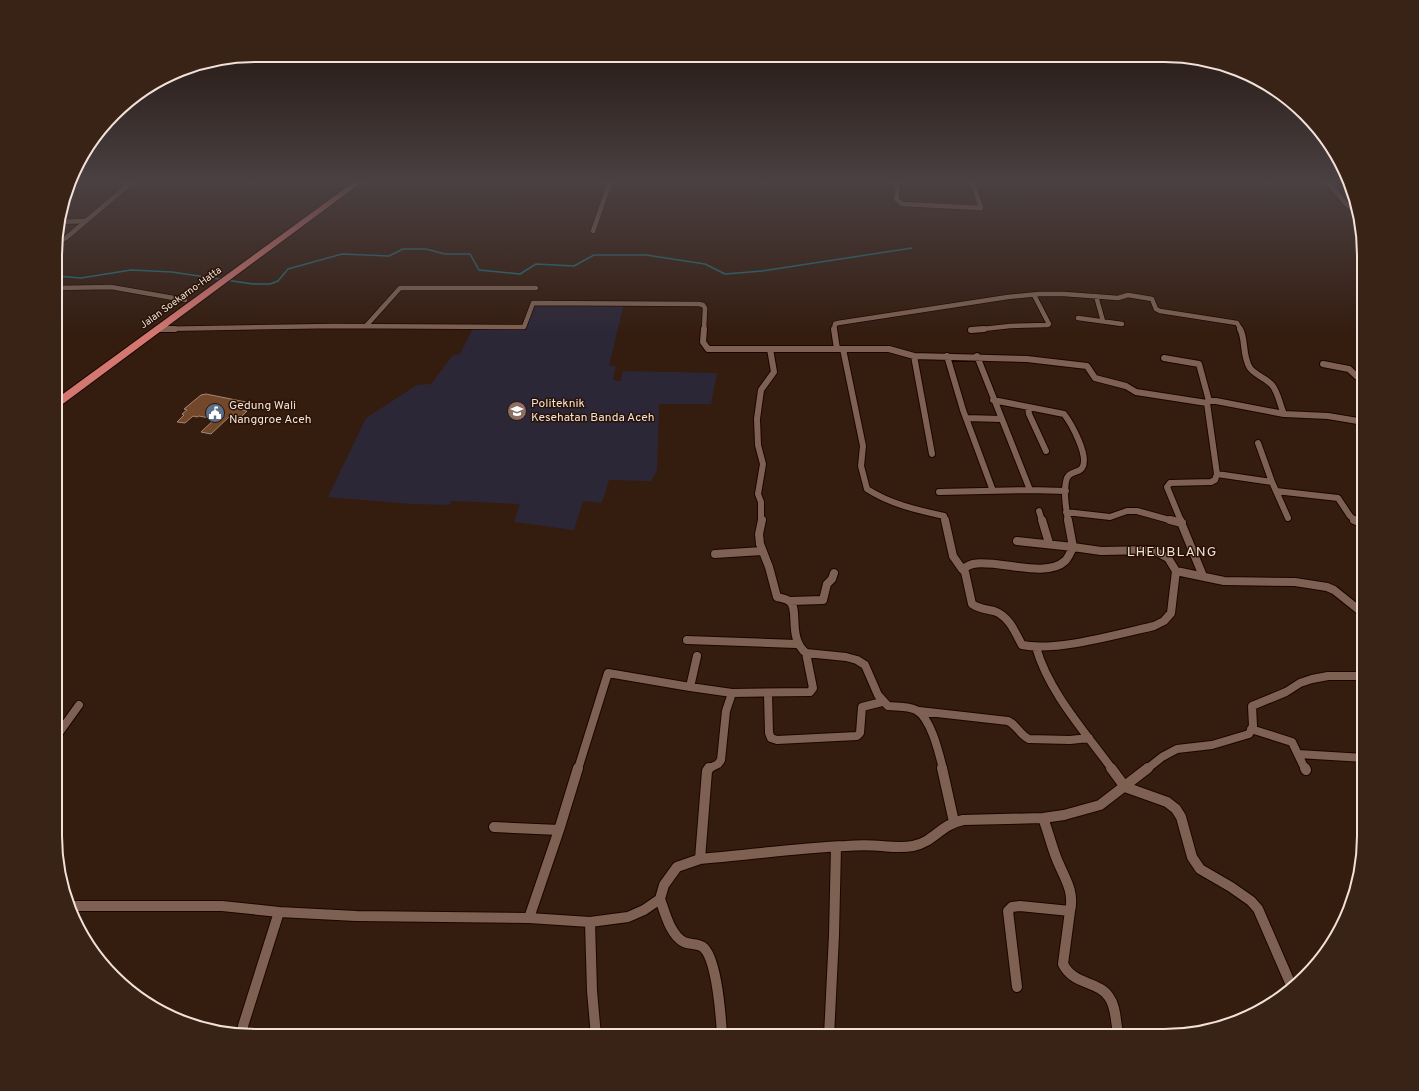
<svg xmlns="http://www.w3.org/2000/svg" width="1419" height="1091" font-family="Overpass,sans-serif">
<rect width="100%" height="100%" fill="#341c0f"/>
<path fill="#2c2737" d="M534,302L624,304L609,366H616L613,380L621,381L623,371L717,373L711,404H659L657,470L651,481L609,480L602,503L583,501L574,530L514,522L520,504L452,501L449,505L413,504L328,497L366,418L417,385L431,384L453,355L460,354L474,327H527Z"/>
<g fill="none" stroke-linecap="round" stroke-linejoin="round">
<path stroke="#206f7a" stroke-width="1.5" d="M57,276L81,278L131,270L172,272L253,284H270L278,281L288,269L342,254L389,256L403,249H426L445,254H470L479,270L520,274L536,264L574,266L594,255H646L705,264L725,274L762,271L912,248"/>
</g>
<path fill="#734729" stroke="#a48776" d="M206,394L246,402L239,409L247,411L240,418L230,416L211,434L201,432L215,419L199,416L197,417L193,416L185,423L177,422L184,415L182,414L187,410L184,409L201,395Z"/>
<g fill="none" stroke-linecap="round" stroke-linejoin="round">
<g stroke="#1a0600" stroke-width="6">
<path id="street-far3" d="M895,182L898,188L896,199L902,204L981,208L973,184L974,182
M1328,182L1346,204L1359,214
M59,222L85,221
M593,231L610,182
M57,242L66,238L132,182
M57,288L111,287L185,300
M1096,296L1103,321
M1078,318L1122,324
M366,326L400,288H536
M158,329L334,326L524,327L533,303L699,304L703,305L705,308L704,330
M834,330L835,324L838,323L1008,297L1039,294H1064L1118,298L1128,295L1152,299L1156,309L1160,311L1237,323L1241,330
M974,330L1010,326L1048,325L1049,324L1034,295"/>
</g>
<g stroke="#1a0600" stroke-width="8">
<path id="street-far2" d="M158,329H175
M704,329L703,342L708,349H889L914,356L1027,359L1087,366L1095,378L1126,386L1136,392L1207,403L1217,474L1215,480L1211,482L1170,483L1167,487L1181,521
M834,329L837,349
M1240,329C1246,339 1242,356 1250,368C1255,375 1266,378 1272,385C1278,392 1280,405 1284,414
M971,330L984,329
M843,349L863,446L861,466L867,489C890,504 917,510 944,516L945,521
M914,356L932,454
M947,356L963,410L993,491
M977,356L1030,490
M1164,358L1199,364L1209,401
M1323,364L1349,369L1364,383
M993,400L1064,414C1071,423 1090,457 1082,468C1079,473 1070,471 1067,478C1063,490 1066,508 1068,521
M1207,403L1209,401H1216L1284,414L1328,416L1364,422
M1028,407L1029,414L1046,451
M966,418L1001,419
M1258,443L1272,482
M1217,474L1272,482L1288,518
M1276,491L1338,498L1350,516L1356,521
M939,492L1030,490L1066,491
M1039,511L1042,521
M1066,512L1110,517L1127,511H1137L1173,521
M761,521V502L758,494L763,464L758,445L757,419L761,390L774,372L770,349"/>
</g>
<g stroke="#1a0600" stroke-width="10">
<path id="street-far1" d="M762,520L759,534L760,544L769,567L777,597C781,598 786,599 789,601C800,607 787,638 806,653L846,657L857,660L865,665L878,695L888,706C897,707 908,706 916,710C931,718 939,753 943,769
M945,520L953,556L962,569
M1042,520L1049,543
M1170,520L1182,523
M1180,520L1203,576
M1354,520L1364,524
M1017,541L1073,547L1068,520
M1073,547L1101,551L1153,550L1168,558L1176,571L1171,613L1164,621L1154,626C1119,634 1056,652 1022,645C1015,632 1009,616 994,611C986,609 979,609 972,604L965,572L962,569C966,567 969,565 973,564C997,559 1046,579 1065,561C1069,557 1071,551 1073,547Z
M715,554L762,551
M1176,571L1224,581L1295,582L1327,587L1334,590L1364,614
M790,601L823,600L827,584L832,579L834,573
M687,640L796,644
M1036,647C1048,691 1085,732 1112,769
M697,656L690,687L732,693
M768,694L769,733L771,738L777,740L857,736L860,733L862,707L882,702
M919,711L1008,721C1017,725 1020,735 1029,739L1070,740L1089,738
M1251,729L1292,742L1305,769
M56,737L79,705
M1298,754L1364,758
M578,769L608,673L690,687
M708,769L718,764L721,760L726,711L732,693L810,692L813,688L806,653
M1147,769L1162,757L1177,749L1212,745L1249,734L1253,726L1252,706L1286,692L1300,683L1312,679L1328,676H1364"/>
</g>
<g stroke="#1a0600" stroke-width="12">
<path id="street" d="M942,768L954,822
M1111,768L1125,787L1167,802L1176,809L1181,817L1192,857L1200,869L1231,887L1251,901L1258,909L1291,985
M1305,768L1306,770
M494,827L559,830L529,918
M559,830L578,768
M700,859L707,771L709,768
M660,899C665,912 670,935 684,942C690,945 699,943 704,948C717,961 721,1017 722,1036
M71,906H222L279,912L356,916L529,918L590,922L628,917L644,910L660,899L664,885L677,867L700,859C748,855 797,848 846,846C858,845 870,845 882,846C893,847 902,848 913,846C934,842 940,825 963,820L1043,818L1064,815L1100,805L1148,768
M1070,911L1063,964C1073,985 1099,981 1109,997C1117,1008 1115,1024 1119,1036
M590,922L592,991L596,1036
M1017,987L1008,911L1012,907L1020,906L1070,911C1075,890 1063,876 1056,857C1051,844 1048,831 1043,818
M243,1036V1026L279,912
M829,1036L834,935L836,847"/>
</g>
<g stroke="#1a0600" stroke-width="2">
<path id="highway" d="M354,182H362L60,406L56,407V399Z"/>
</g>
<use href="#street-far3" stroke="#7e6152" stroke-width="4.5"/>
<use href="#street-far2" stroke="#7e6152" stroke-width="6"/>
<use href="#street-far1" stroke="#7e6152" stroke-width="8"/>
<use href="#street" stroke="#7e6152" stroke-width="10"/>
<use href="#highway" fill="#d47771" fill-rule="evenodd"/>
</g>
<linearGradient id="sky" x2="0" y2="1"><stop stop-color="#1d0f08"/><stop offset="0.54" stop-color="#4a4042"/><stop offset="1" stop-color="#4a4042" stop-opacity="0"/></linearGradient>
<rect width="1419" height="335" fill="url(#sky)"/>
<defs>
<g id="university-disc" transform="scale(1)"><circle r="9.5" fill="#8d6e63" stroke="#291306"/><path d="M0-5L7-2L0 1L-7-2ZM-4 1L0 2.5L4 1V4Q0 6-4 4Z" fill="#fff"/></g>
<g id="civic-disc" transform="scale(1)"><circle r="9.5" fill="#5c6f8a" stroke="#291306"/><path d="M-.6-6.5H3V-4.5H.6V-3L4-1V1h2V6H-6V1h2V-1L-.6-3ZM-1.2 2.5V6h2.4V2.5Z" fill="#fff"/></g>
</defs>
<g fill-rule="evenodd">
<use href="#university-disc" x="517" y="411"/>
<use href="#civic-disc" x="215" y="413"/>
</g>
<g text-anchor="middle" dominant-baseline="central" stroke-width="3" stroke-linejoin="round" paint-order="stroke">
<g font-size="10" fill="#f1e1d8" stroke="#291306">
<text transform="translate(181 298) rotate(-36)">Jalan Soekarno-Hatta</text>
</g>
<g font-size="12" fill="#f1e1d8" stroke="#291306" text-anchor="start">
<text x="531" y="404">Politeknik<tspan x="531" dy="14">Kesehatan Banda Aceh</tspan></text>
<text x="229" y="406">Gedung Wali<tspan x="229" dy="14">Nanggroe Aceh</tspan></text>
</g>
<g font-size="14" letter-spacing="1" fill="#f1e1d8" stroke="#291306">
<text x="1172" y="552">LHEUBLANG</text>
</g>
</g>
<path d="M0 0H1419V1091H0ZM255 62H1164A193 193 0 0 1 1357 255V836A193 193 0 0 1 1164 1029H255A193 193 0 0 1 62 836V255A193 193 0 0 1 255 62Z" fill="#392317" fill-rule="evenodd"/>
<path fill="none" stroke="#f1e1d8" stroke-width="2" d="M255 62H1164A193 193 0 0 1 1357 255V836A193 193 0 0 1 1164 1029H255A193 193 0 0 1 62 836V255A193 193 0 0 1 255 62Z"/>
</svg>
